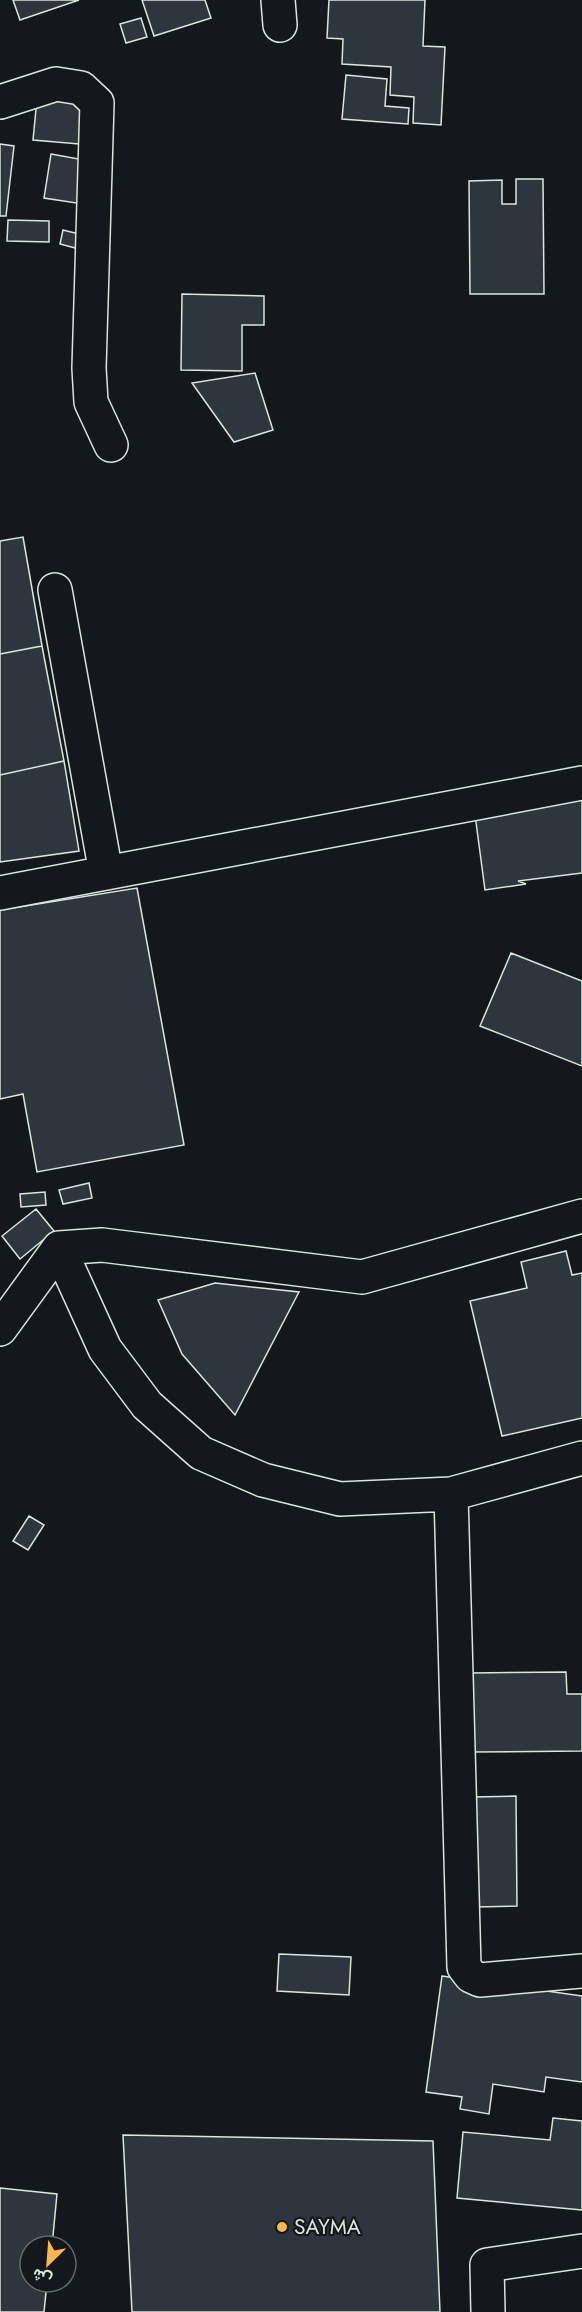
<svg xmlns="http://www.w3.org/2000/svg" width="582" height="2312" font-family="Jost,Vazirmatn,sans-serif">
<rect width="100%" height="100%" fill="#14181c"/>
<path fill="#2c363c" stroke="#d8e6dc" stroke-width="1.5" d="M13,0H79L20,20Z
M142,0H205L211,18L154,36Z
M329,0H425L423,46L445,47L441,125L413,123L414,97L390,95L391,67L342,64L343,39L327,38Z
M141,18L147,37L126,43L120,24Z
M346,75L387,79L385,106L409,108L408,124L342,119Z
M37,99L83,103L79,144L33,140Z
M0,144L14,146L6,216H0Z
M51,154L90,161L83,204L44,198Z
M516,179H543L544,294H470L469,181L502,180V204H516Z
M8,220L49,221V242L7,241Z
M63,230L83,235L79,249L60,244Z
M182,294L264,296V325H242V371L181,370Z
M255,373L273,430L234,442L192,383Z
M23,537L42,646L0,654V541Z
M42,646L64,761L0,775V654Z
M64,761L79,851L0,862V775Z
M582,792V873L518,881L526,884L485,890L474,807Z
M137,888L184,1145L37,1172L23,1094L0,1099V910Z
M511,953L582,981V1066L480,1026Z
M89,1183L92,1198L63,1204L59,1190Z
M45,1192L46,1205L21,1207L20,1194Z
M36,1209L54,1231L20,1259L2,1236Z
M566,1251L572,1275L582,1273V1418L502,1436L470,1301L527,1288L521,1262Z
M215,1283L299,1292L235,1415L182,1354L158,1300Z
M29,1516L44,1525L28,1550L13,1541Z
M566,1672L567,1694H582V1751L471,1752L470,1673Z
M516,1796L517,1906L475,1907L474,1797Z
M279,1954L351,1957L349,1995L277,1991Z
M442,1976L582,1996V2082L546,2077L544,2092L493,2084L489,2114L460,2109L462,2097L426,2092Z
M553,2118L582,2121V2210L457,2198L463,2132L550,2140Z
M123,2135L433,2141L440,2312H132Z
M0,2188L57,2194L52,2246H30V2282H47L44,2312H0Z"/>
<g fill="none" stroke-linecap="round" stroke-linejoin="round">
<g stroke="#d8e6dc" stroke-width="36">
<path id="minor" d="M278,0L280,25
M0,102L56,84L81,88L97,103L89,368L91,402L111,445
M55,590L106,873
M0,893L582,783
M59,1248L105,1349L147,1405L201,1453L263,1480L340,1499L451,1494L582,1458
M0,1329L59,1248L102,1245L362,1277L582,1216
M451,1494L464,1967L471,1976L480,1980L582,1971
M488,2312L487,2265L582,2251"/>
</g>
<use href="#minor" stroke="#14181c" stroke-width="33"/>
</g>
<circle fill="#ffb74d" stroke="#14181c" stroke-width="2" cx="282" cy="2227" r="6"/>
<g text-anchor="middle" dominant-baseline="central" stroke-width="4.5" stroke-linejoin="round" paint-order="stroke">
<g font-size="21" fill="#d8e6dc" stroke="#14181c" text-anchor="start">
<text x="294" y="2227">SAYMA</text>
</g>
</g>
<g transform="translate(48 2264) rotate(205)"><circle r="28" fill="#14181c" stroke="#626a69" stroke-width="1.5"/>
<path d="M0-4.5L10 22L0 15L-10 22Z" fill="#ffb74d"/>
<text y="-9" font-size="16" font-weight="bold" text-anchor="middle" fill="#d8e6dc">ش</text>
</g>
</svg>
